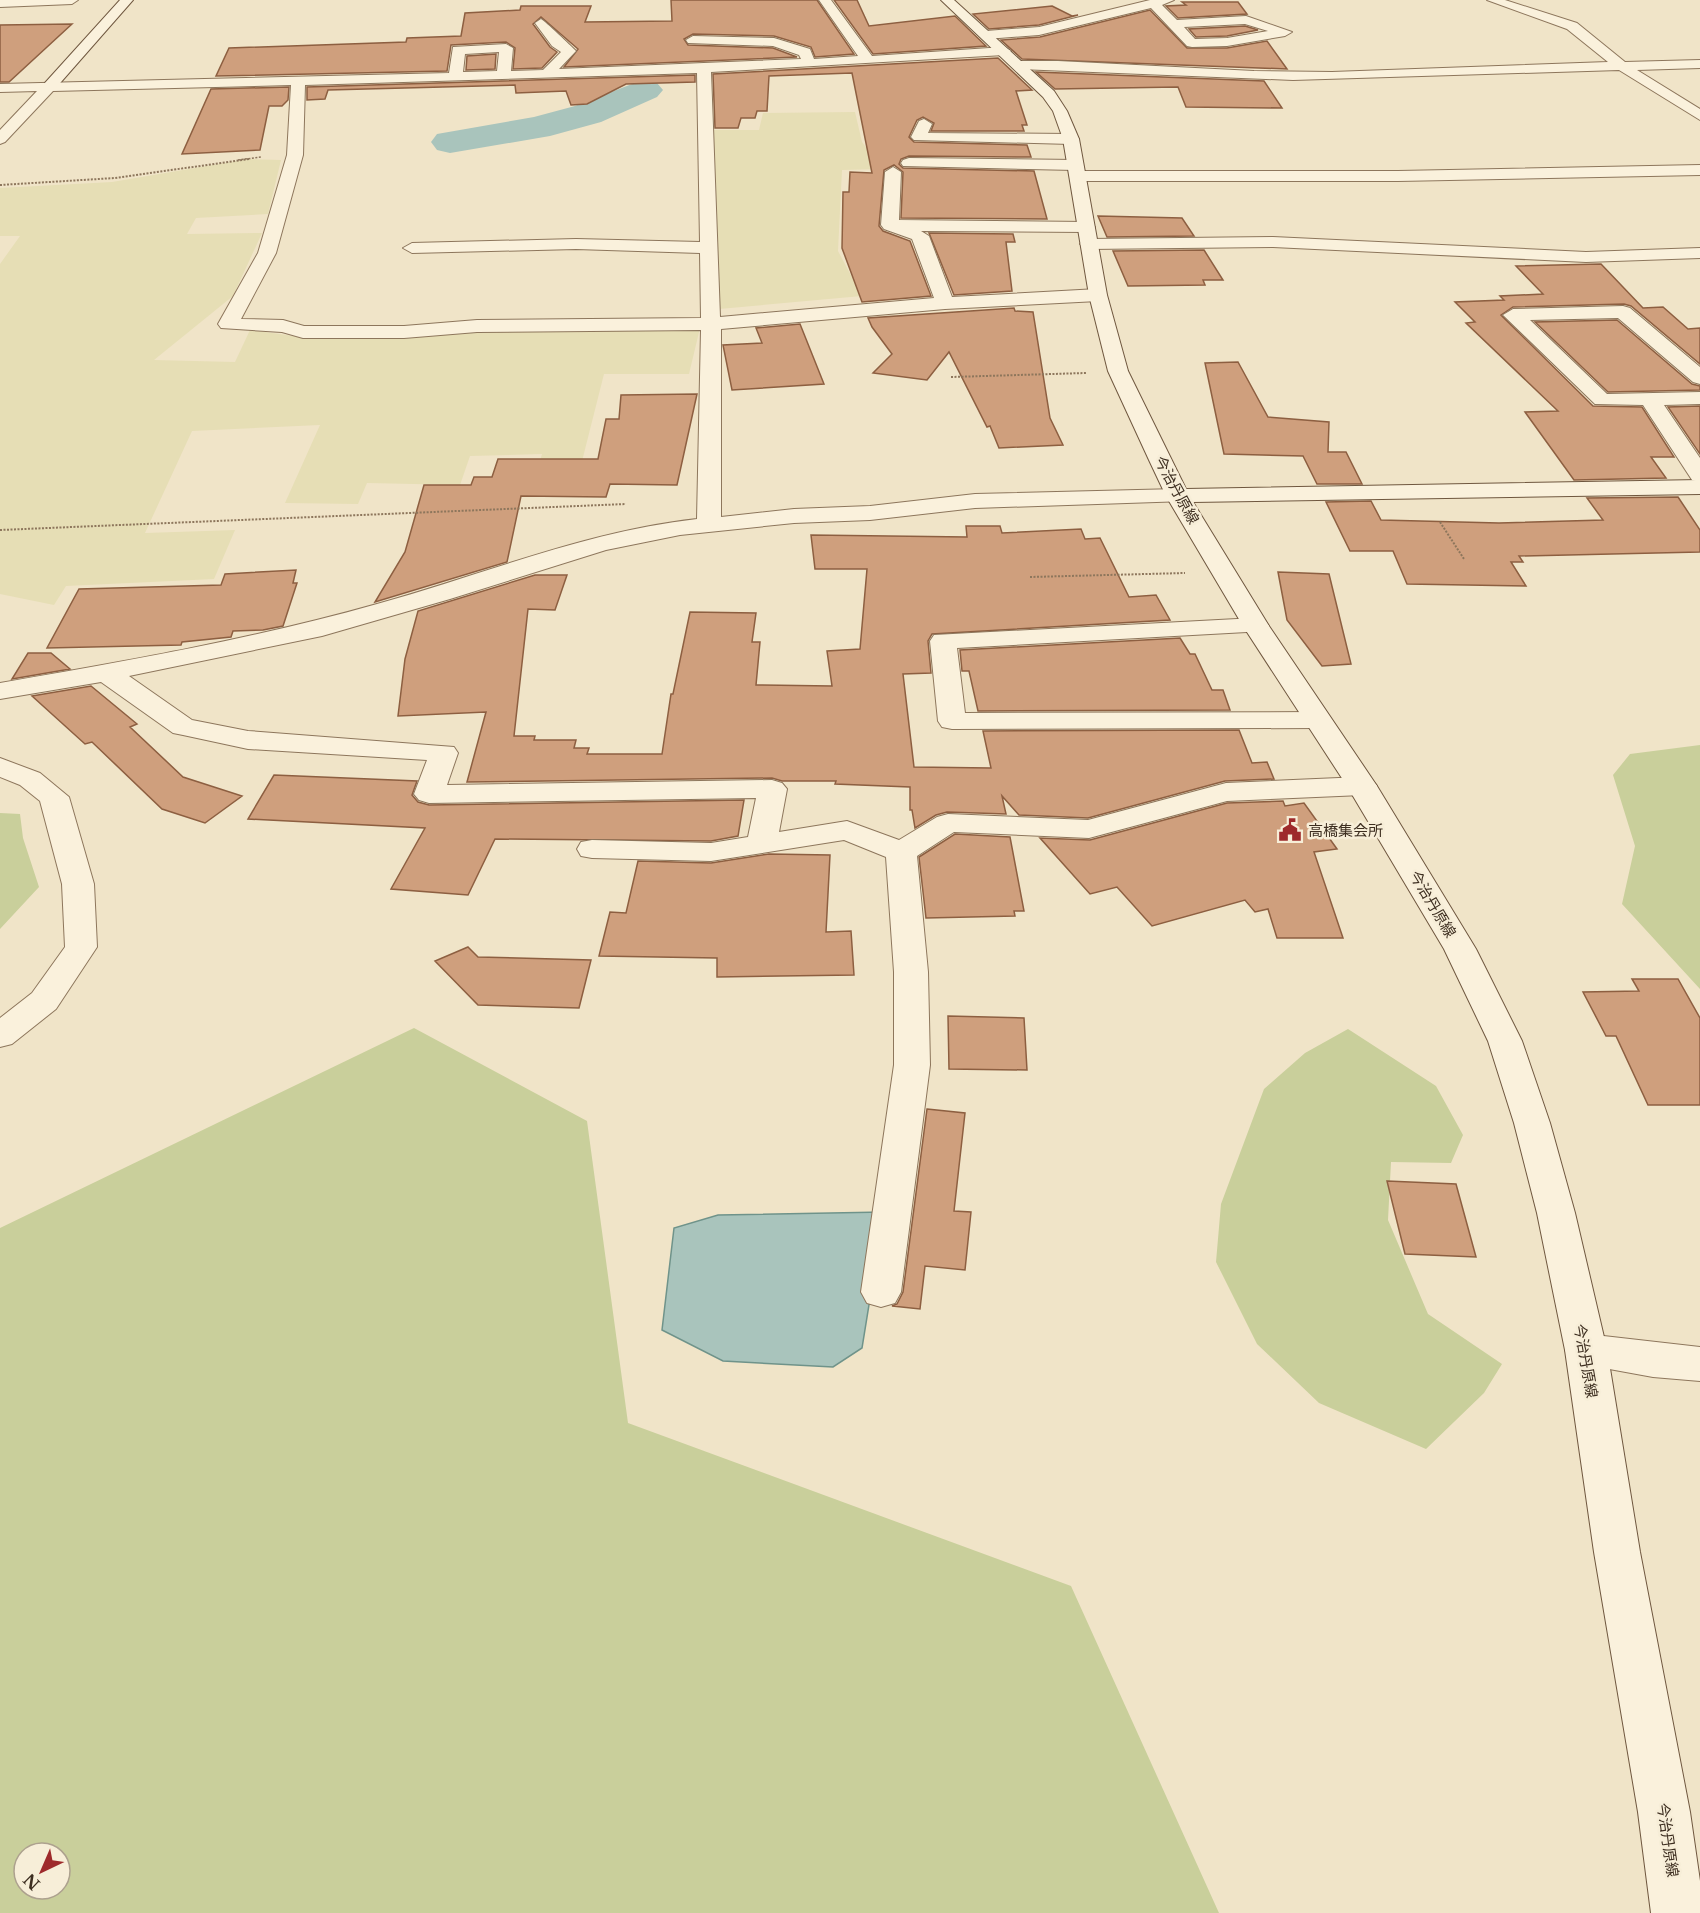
<svg xmlns="http://www.w3.org/2000/svg" width="1700" height="1913" font-family="'Libre Baskerville','Noto Sans JP',serif">
<rect width="100%" height="100%" fill="#f0e4c8"/>
<path fill="#e6deb5" d="M855,112L862,142L882,169L842,170L838,251L862,296L719,309L713,130H759L763,113Z
M248,159L281,160L268,214L196,218L187,234L262,233L233,296L154,360L235,362L250,330L301,337L479,329L700,328L689,374H604L575,489L532,488L542,454L470,456L460,485L367,483L358,504L285,503L320,425L192,431L145,533L235,530L214,579L66,586L54,605L0,594V264L20,236H0V188L112,182Z"/>
<path fill="#c9cf9b" fill-rule="evenodd" d="M1700,745V989L1622,904L1635,846L1613,775L1630,754Z
M0,813L20,814L23,838L39,887L0,929Z
M414,1028L587,1121L628,1423L1071,1586L1219,1913H0V1228ZM24,1853H60V1889H24Z
M1348,1029L1436,1086L1463,1135L1451,1163L1391,1162L1388,1220L1428,1314L1502,1364L1484,1393L1426,1449L1319,1403L1257,1344L1216,1262L1221,1204L1264,1089L1305,1053Z"/>
<path fill="#a9c4bc" stroke="#6f938a" stroke-width="1.5" d="M884,1212L862,1348L833,1367L723,1361L662,1330L674,1228L718,1215Z"/>
<g fill="none" stroke-linecap="round" stroke-linejoin="round">
<path fill="#a9c4bc" fill-rule="evenodd" d="M645,79L657,83L663,90L657,97L601,122L550,136L450,153L437,150L431,142L437,134L534,117L575,106Z"/>
</g>
<path fill="#cf9f7d" stroke="#8d5f41" stroke-width="1.5" d="M671,0H817L854,54L815,57L811,47L774,36L693,34L684,39L688,45L773,48L797,57L564,67L578,49L541,17L533,24L550,47L557,52L542,68L513,69L515,48L506,42L451,45L447,71L216,76L229,48L406,42L407,38L461,36L465,13L520,10L521,6H591L585,22L672,21Z
M834,0H857L869,26L955,16L986,46L873,54Z
M1182,2H1238L1247,14L1178,18L1166,6L1186,5Z
M1052,6L1072,16L1078,15L1039,25L989,29L973,14Z
M1150,10L1187,48H1227L1267,41L1287,69L1022,59L1001,40L1040,37Z
M72,24L9,82H0V25Z
M1245,26L1258,30L1227,36L1196,37L1189,29Z
M496,54L495,69L466,70L467,56Z
M998,58L1032,90L1016,91L1027,125H1022L1024,131H931L934,123L923,117L917,120L909,137L914,142L1027,145L1031,157L909,156L901,159L899,164L903,168L1034,171L1047,219L901,218L903,172L894,165L884,170L879,226L883,231L910,241L931,296L862,302L842,248L843,192H849L850,172L872,173L852,73L769,76L767,111H757L755,118H741L738,128H715L713,74Z
M1036,72L1264,81L1282,108L1186,107L1178,87L1055,89Z
M695,75V82L626,84L587,104L571,105L566,91L516,93L515,85L328,90L325,99L307,100V87Z
M289,87L288,100L282,106H269L260,150L182,154L211,89Z
M1098,216L1182,218L1194,236L1107,237Z
M929,233L1013,234L1015,242H1006L1012,291L954,295Z
M1204,250L1223,280H1203L1205,285L1128,286L1113,251Z
M1601,264L1643,308L1663,307L1688,329L1700,328V364L1631,306L1624,304L1513,307L1501,315L1593,406L1642,407L1674,457H1651L1666,478L1574,480L1525,412L1558,411L1466,323L1475,322L1455,302L1504,300L1500,296L1543,294L1516,266Z
M1014,308L1015,311L1033,312L1050,418L1063,445L999,448L990,426L987,427L949,352L927,380L873,373L892,354L872,327L868,318Z
M1617,320L1692,384L1700,386V390L1608,392L1535,322Z
M800,324L824,384L732,390L723,345L762,343L756,328Z
M1238,362L1268,417L1329,422L1328,452H1346L1362,484H1317L1303,456L1224,454L1205,363Z
M697,394L677,485L610,484L606,497L521,496L507,562L375,602L405,552L424,485H471L474,477H492L498,459H598L606,419H619L621,395Z
M1700,406V454L1668,407Z
M1678,497L1700,530V552L1519,556L1523,562H1511L1526,586L1407,584L1393,551H1350L1326,502L1371,501L1381,520L1499,523L1603,520L1587,498Z
M966,526H1000L1002,533L1081,529L1085,539L1100,538L1129,597L1156,595L1170,620L932,634L928,641L931,673L903,674L914,767L991,768L983,731L1239,730L1252,763L1267,762L1274,779L1225,781L1088,818L1019,815L1002,796L1006,814L947,812L936,815L915,828L912,810H910V787L835,784L836,781H782L772,778L467,782L486,712L398,716L405,659L418,611L535,575H567L555,610L528,609L514,736H535L534,740H576L574,748H589L587,754H662L671,694H673L690,612L756,613L752,642H760L756,685L832,686L827,651L860,649L867,569H815L811,535L967,537Z
M296,570L293,583H297L283,626L263,630L233,631L231,637L182,642L181,645L47,648L79,589L221,585L225,574Z
M1278,572L1329,574L1351,664L1322,666L1287,620Z
M1180,638L1190,654H1195L1212,690H1223L1230,710L978,711L969,671H962L960,650Z
M28,653H51L70,669L12,679Z
M91,686L137,724L130,727L183,777L242,796L205,823L162,809L92,742L85,744L32,696Z
M274,775L417,781L412,795L418,802L429,805L744,800L738,836L711,841L495,839L468,895L391,889L425,828L248,819Z
M1283,801L1285,806L1304,803L1337,849L1314,852L1343,938H1277L1268,909L1255,912L1245,900L1152,926L1117,887L1090,894L1040,838L1090,840L1227,803Z
M955,834L1010,837L1024,911H1014L1015,916L926,918L919,857Z
M769,854L830,855L826,932L851,931L854,975L717,977V958L599,956L610,912L626,913L638,861L711,863Z
M468,947L478,957L591,960L579,1008L478,1005L435,961Z
M1632,979H1678L1700,1018V1105H1648L1616,1036H1606L1583,992L1639,991Z
M948,1016L1024,1018L1027,1070L949,1069Z
M927,1109L965,1113L954,1211L971,1212L965,1270L925,1266L920,1309L892,1306L897,1304L903,1292Z
M1387,1181L1456,1184L1476,1257L1405,1254Z"/>
<g fill="none" stroke-linecap="round" stroke-linejoin="round">
<g stroke="#8d765c" stroke-width="2">
<path id="street" d="M0,0H78L72,4L0,7Z
M819,0H831L872,56L1004,47L1011,51L1004,55L711,72L720,317L934,298L912,239L884,229L881,225L885,172L893,167L901,172L899,220L1086,222L1095,227L1086,232L921,231L929,236L952,297L1098,289L1107,295L1098,301L945,309L721,329V517L794,509L870,506L975,494L1178,489L1186,491L1190,496L1186,501L975,508L870,520L794,523L680,535L606,550L450,599L322,636L129,676L192,720L248,731L454,747L458,753L447,785L772,780L782,783L787,789L779,832L847,821L899,840L937,817L948,814L1088,820L1226,783L1362,777L1372,780L1377,786L1372,792L1362,795L1227,801L1089,838L954,832L917,856L928,972L930,1065L901,1292L895,1303L881,1307L867,1303L861,1292L894,1065V972L886,857L844,840L711,861L592,858L581,856L577,849L581,842L592,840L711,843L748,837L756,798L429,803L419,800L414,794L427,760L248,749L183,735L173,733L101,682L0,699V683C127,661 253,639 377,604C482,575 587,531 697,519L701,330L477,332L404,338H303L282,332L221,328L218,324L258,253L287,155L291,85L53,91L5,142L0,144V130L37,91L0,92V84L449,73L453,47L506,44L513,48L511,71L543,70L561,52L552,46L535,23L541,19C545,21 571,46 576,51L559,69L801,59L799,55L773,46L688,43L686,40L693,36L774,38L810,49L814,59L858,56ZM499,52L497,71L463,72L465,54ZM697,73L700,242L576,239L412,243L403,248L412,253L576,249L700,253L701,318L477,320L404,326H304L283,320L241,319L276,253L303,155L305,85Z
M1150,0H1174L1162,5L1177,20L1246,16L1292,32L1285,36L1227,46L1192,47L1187,46L1151,8L1039,35L986,39L979,35L986,31L1039,27ZM1245,24L1268,31L1227,38L1195,39L1184,27Z
M1487,0H1505L1577,23L1625,62L1700,60V68L1637,70L1700,109V120L1619,70L1293,80L1019,69L1012,65L1019,61H1058L1254,71L1332,72L1608,62L1567,29Z
M924,119L932,124L928,133L1071,134L1079,139L1071,144L914,140L911,137L919,121Z
M909,158L1075,160L1083,165L1075,170L903,166L901,163L903,160Z
M1700,165V175L1398,181H1078L1070,176L1078,171H1398Z
M1273,237L1586,252L1700,248V258L1586,262L1273,247L1089,249L1080,244L1089,239Z
M1623,306L1630,308L1700,367V384L1693,382L1618,318L1530,320L1607,394L1700,392V404L1664,405L1700,458V482L1692,480L1643,405L1595,404L1503,315L1513,309Z
M1256,618L1265,621L1269,626L1265,631L957,648L965,713L1317,712L1327,714L1331,720L1327,726L1317,728L952,729L942,727L938,721L930,641L934,635Z
M0,758L40,773L69,797L94,884L97,947L56,1009L12,1044L0,1047V1018L32,993L65,947L62,884L40,801L20,785L0,777Z
M1586,1334L1700,1347V1381L1653,1377L1571,1362L1565,1350L1571,1338Z"/>
</g>
<g stroke="#6f573f" stroke-width="2">
<path id="secondary" d="M120,0H133L54,90H44V84Z
M941,0H954L1054,91L1067,111L1079,139L1107,295L1128,371L1186,489L1700,480V494L1193,502L1269,626L1377,786L1476,949L1522,1041L1550,1123L1575,1213L1607,1350L1640,1552L1690,1812L1700,1881V1913H1651L1638,1812L1594,1552L1565,1350L1537,1213L1514,1123L1488,1041L1444,949L1347,786L1243,626L1166,496L1149,460L1108,371L1089,295L1063,139L1053,111L1043,97Z"/>
</g>
<path stroke="#8d765c" stroke-width="1.5" stroke-dasharray="2 1.5" stroke-linecap="butt" d="M238,160L261,157"/>
<path stroke="#8d765c" stroke-width="2" stroke-dasharray="2 1.5" stroke-linecap="butt" d="M0,185L115,178L249,159
M951,377L1086,373
M1440,522L1464,559
M0,530L626,504
M1030,577L1185,573"/>
<use href="#street" fill="#faf1dc" fill-rule="evenodd"/>
<use href="#secondary" fill="#faf1dc" fill-rule="evenodd"/>
</g>
<defs>
<g id="civic-bare" transform="scale(1.8)"><path d="M-.6-6.5H3V-4.5H.6V-3L4-1V1h2V6H-6V1h2V-1L-.6-3ZM-1.2 2.5V6h2.4V2.5Z" fill="#9e2a2b" stroke="#f7eed8" stroke-width="2.5" paint-order="stroke"/></g>
</defs>
<g fill-rule="evenodd">
<use href="#civic-bare" x="1290" y="830"/>
</g>
<g text-anchor="middle" dominant-baseline="central" stroke-width="5" stroke-linejoin="round" paint-order="stroke">
<g font-size="15" fill="#3d2e20" stroke="#f7eed8">
<text transform="translate(1177 490) rotate(61)">今治丹原線</text>
<text transform="translate(1433 904) rotate(59)">今治丹原線</text>
<text transform="translate(1586 1361) rotate(80)">今治丹原線</text>
<text transform="translate(1668 1840) rotate(82)">今治丹原線</text>
</g>
<g font-size="15" fill="#3d2e20" stroke="#f7eed8" text-anchor="start">
<text x="1308" y="830">高橋集会所</text>
</g>
</g>
<g transform="translate(42 1871) rotate(224)"><circle r="28" fill="#f7eed8" stroke="#ada18e" stroke-width="1.5"/>
<path d="M0-4.5L10 22L0 15L-10 22Z" fill="#9e2a2b"/>
<text y="-9" font-size="16" font-weight="bold" text-anchor="middle" fill="#3d2e20">N</text>
</g>
</svg>
